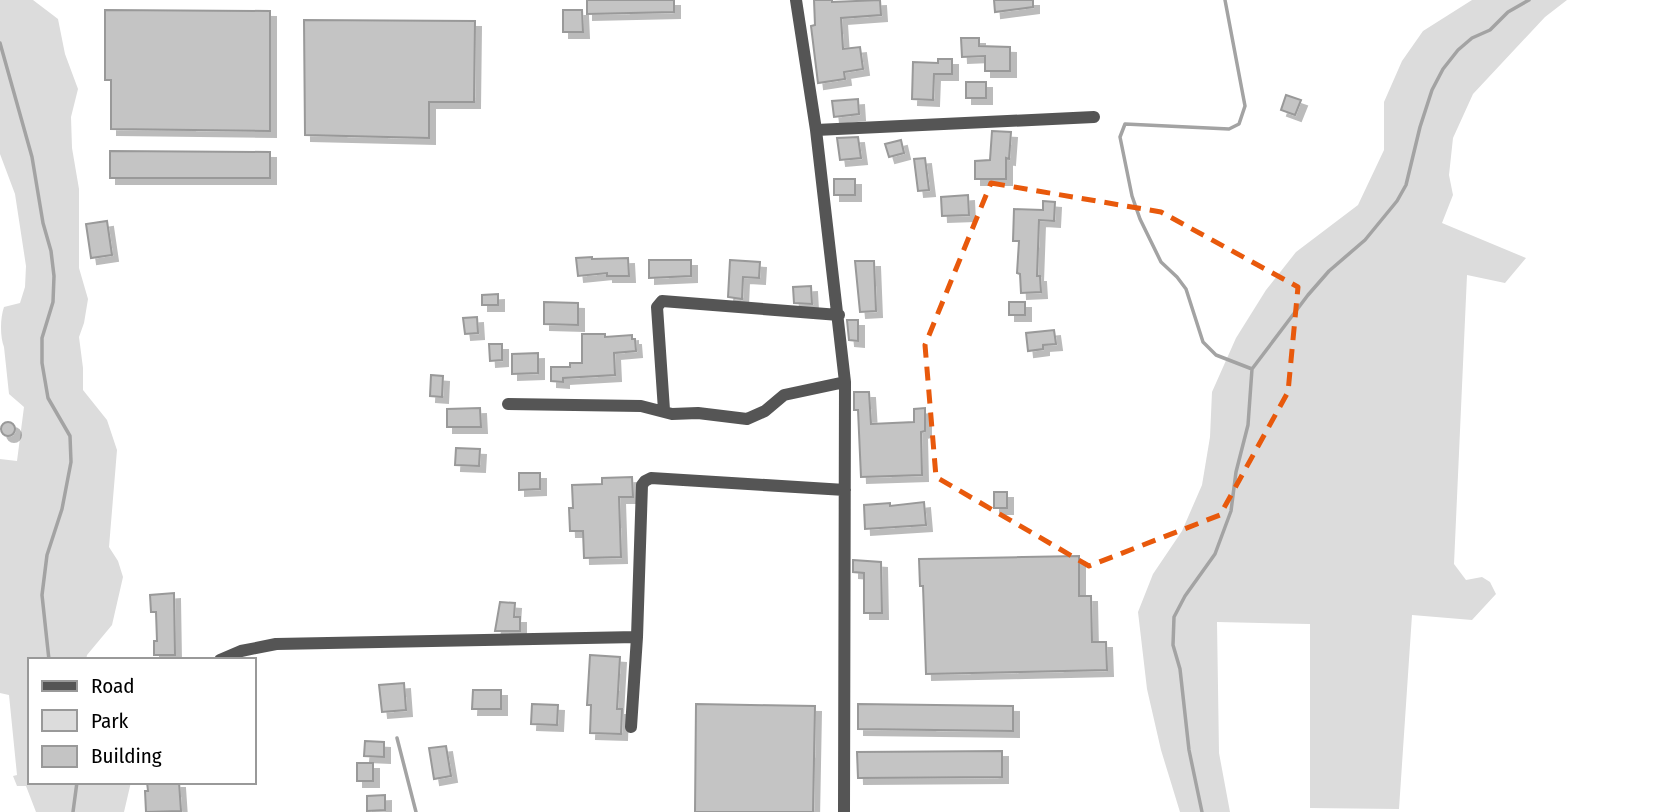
<svg xmlns="http://www.w3.org/2000/svg" width="1655" height="812" font-family="'Fira Sans Condensed',sans-serif">
<defs>
<filter id="shadow"><feDropShadow dx="6" dy="6" stdDeviation="0" flood-color="#0004"/></filter>
</defs>
<rect width="100%" height="100%" fill="#fff"/>
<path fill="#dcdcdc" d="M0,0H33L58,19L65,54L78,89L71,117L72,148L79,189V268L88,299L84,323L79,337L83,368V390L107,420L117,450L109,547L118,561L123,577L112,625L87,655L86,660H30V782H131L124,812H36L26,786H17L13,776L17,775L9,695L0,693V459L17,461L24,407L9,394L4,347C0,337 0,318 4,307L20,303L25,287L26,266L15,194L0,154Z
M1472,0H1567L1545,17L1473,94L1453,138L1449,175L1453,195L1442,223L1526,258L1505,283L1467,275L1454,564L1466,580L1482,577L1490,582L1496,594L1472,620L1412,615L1399,809L1310,808V624L1217,622L1219,753L1230,812H1180L1161,750L1147,689L1138,612L1153,574L1182,531L1202,485L1210,437L1212,392L1236,338L1266,290L1296,252L1358,205L1384,150V102L1402,61L1423,31Z"/>
<g fill="none" stroke-linecap="round" stroke-linejoin="round">
<path stroke="#a3a3a3" stroke-width="3.5" d="M1225,0L1245,106L1239,124L1229,129L1125,124L1120,137L1132,196L1140,219L1161,262L1177,277L1186,289L1203,342L1216,355L1252,369
M0,43L32,157L43,223L51,251L54,276L53,302L42,338V363L48,398L70,436L71,462L62,509L47,555L42,595L49,660
M397,738L416,812
M73,812L77,782
M1202,812L1189,750L1180,669L1173,645L1174,617L1185,596L1215,554L1231,511L1236,472L1248,425L1252,369L1308,295L1329,271L1365,240L1397,201L1406,185L1420,127L1432,90L1443,69L1458,50L1472,38L1490,30L1508,12L1529,0"/>
</g>
<path fill="#c4c4c4" stroke="#999" stroke-width="2" filter="url(#shadow)" d="M587,0H674V12L587,14Z
M814,0H832V2L880,0L881,15L841,18L843,49L860,47L863,69L844,72L845,79L818,83L811,26L815,25Z
M994,0H1033V7L995,12Z
M105,10L270,11V131L111,129V80H105Z
M563,10H582L583,32H563Z
M304,20L475,21L474,102H429V138L305,135Z
M961,38H979V46L1010,47V71H985V56L962,57Z
M938,59H952V74H934L933,100L912,99L913,62L938,63Z
M966,82H986V98H966Z
M1286,95L1301,100L1295,115L1281,110Z
M858,99L859,114L834,117L832,101Z
M992,131L1011,132L1009,159L1006,158V179H975V161L990,160Z
M858,137L861,158L840,160L837,138Z
M901,140L904,153L889,157L885,144Z
M110,151L270,152V178H110Z
M925,158L929,190L918,191L914,159Z
M834,179H855V195H834Z
M968,195L969,215L942,216L941,197Z
M1043,201L1055,202L1054,221L1039,220L1037,276H1040L1041,292L1021,293L1020,274L1017,273L1019,241H1013L1014,209L1043,210Z
M107,221L112,255L91,258L86,224Z
M592,257V259L628,258L629,276H607V273L578,276L576,258Z
M649,260H691V276L649,278Z
M730,260L760,262L759,278L743,277L742,299L728,297Z
M855,261H874L876,311L860,312Z
M811,286L812,304L794,303L793,287Z
M498,294V305H482V295Z
M544,302L578,303V325L544,324Z
M1009,302H1025V315H1009Z
M477,317L478,333L465,334L463,318Z
M847,320H858V341L849,340Z
M1054,330L1056,344L1043,345V349L1028,351L1026,333Z
M582,334H605V337L632,335V339H635L636,351L614,353L615,375L563,378V382L551,381V367H570V363H582Z
M489,344H502V360L490,361Z
M538,353V373L512,374V354Z
M431,375L443,376L442,397L430,396Z
M854,392H869L871,424L914,422V409L925,408V431L921,432L922,475L861,477L858,410H854Z
M480,408L481,427H447V409Z
M1 429a7 7 0 1 1 14 0a7 7 0 1 1-14 0Z
M456,448L480,449L479,466L455,465Z
M519,473H540V489L519,490Z
M632,477L633,497H619L621,557L584,558L583,531H570L569,508H573L572,485L602,484V478Z
M994,492H1007V508H994Z
M924,502L926,525L865,529L864,505L890,503V506Z
M1079,556V596H1091L1092,642H1106L1107,670L926,674L923,586H920L919,559Z
M853,560L881,562L882,613H864V573L853,572Z
M174,593L175,655H154V641H157L156,612H151L150,595Z
M500,602L515,603L514,617H520V631H495Z
M590,655L620,657L617,709H622L621,734L590,733L591,705H587Z
M404,683L406,710L382,712L379,685Z
M473,690H501V709H472Z
M532,704L558,705L557,725L531,724Z
M696,704L815,706L813,812H695Z
M858,704L1013,706V731L858,729Z
M365,741L384,742V757L364,756Z
M446,746L451,776L434,779L429,748Z
M1002,751V777L858,778L857,752Z
M357,763H373V781H357Z
M147,782H179L181,811L146,812L145,791H148Z
M385,795V810L367,811V796Z"/>
<g fill="none" stroke-linecap="round" stroke-linejoin="round">
<path stroke="#555" stroke-width="12" d="M796,0L816,130L845,382L844,812
M816,130L1094,117
M508,404L641,406L672,414L698,413L747,419L765,411L784,395L845,382
M664,410L657,307L662,301L839,315
M220,660L241,651L276,644L637,637L642,485L645,481L651,478L845,490
M631,727L637,637"/>
</g>
<path fill="none" stroke="#e8590c" stroke-width="5" stroke-dasharray="14 9" stroke-linejoin="round" d="M991,183L1161,212L1298,287L1288,392L1220,515L1089,566L936,477L925,345Z"/>
<rect x="28" y="658" width="228" height="126" fill="#ffffff" stroke="#999999" stroke-width="2"/>
<rect x="42" y="681" width="35" height="10" fill="#555555" stroke="#999999" stroke-width="2"/>
<text x="91" y="693" font-size="21" fill="#000000">Road</text>
<rect x="42" y="710" width="35" height="21" fill="#dcdcdc" stroke="#999999" stroke-width="2"/>
<text x="91" y="728" font-size="21" fill="#000000">Park</text>
<rect x="42" y="746" width="35" height="21" fill="#c4c4c4" stroke="#999999" stroke-width="2"/>
<text x="91" y="763" font-size="21" fill="#000000">Building</text>
</svg>
